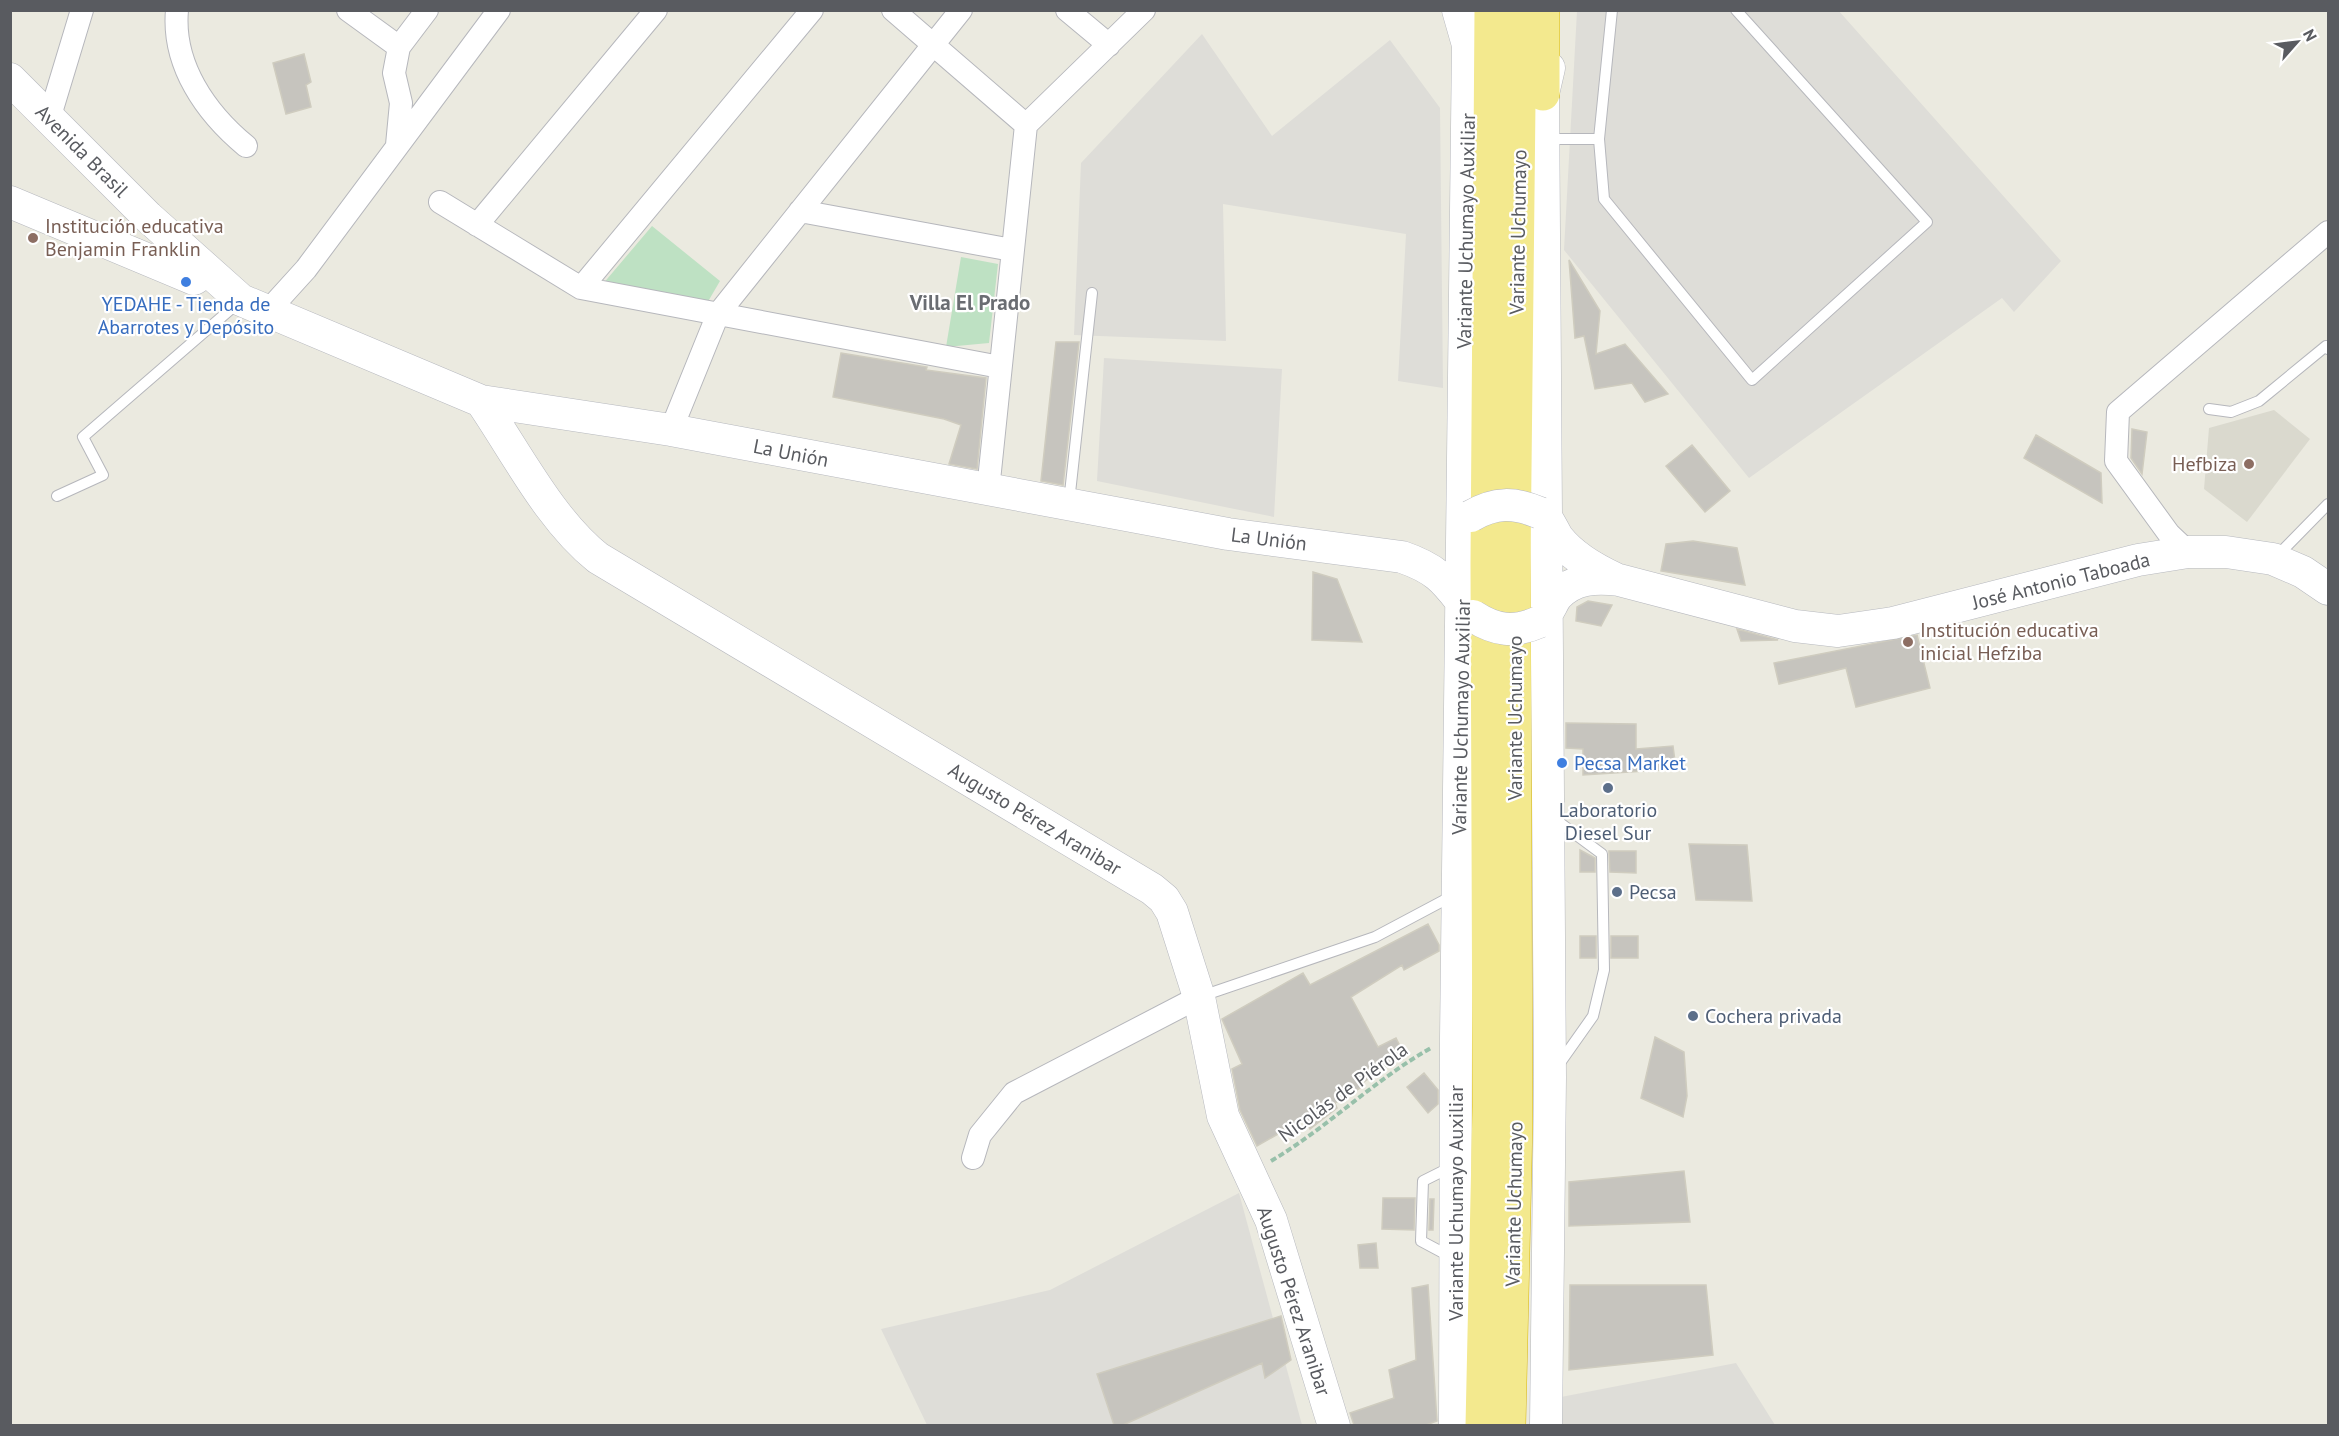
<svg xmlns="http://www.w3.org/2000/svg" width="2339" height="1436" font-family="'PT Sans',sans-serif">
<rect width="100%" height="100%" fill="#ebeae0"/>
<path fill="#deddd8" d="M1838,10L2061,261L2014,312L2002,298L1749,478L1564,250L1577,11Z
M1202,34L1272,136L1390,40L1440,108L1443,388L1398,381L1406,234L1223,204L1226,341L1074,335L1081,163Z
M1104,358L1282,369L1274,517L1097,481Z
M1239,1193L1302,1425H927L881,1329L1050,1290Z
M1736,1363L1775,1425H1561V1397Z"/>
<path fill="#dad9ce" d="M2274,410L2310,439L2247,522L2204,489L2209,428Z"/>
<path fill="#bee1c3" d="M652,226L720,281L706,305L602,285Z
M961,257L998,264L989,343L946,347Z"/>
<path fill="#c6c4be" stroke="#cfccbf" stroke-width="1.5" d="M304,54L311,82L306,85L311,107L286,114L273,63Z
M1569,260L1600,311L1596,354L1625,344L1668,394L1645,402L1632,383L1595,389L1584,336L1575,338Z
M1056,342H1079L1063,485L1041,481Z
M841,353L927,367L926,370L986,378L977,469L949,464L961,425L944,419L833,397Z
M2132,429L2147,432L2142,474L2131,458Z
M2036,435L2101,473L2102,503L2024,458Z
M1692,445L1730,491L1705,512L1666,466Z
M1693,541L1737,548L1745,585L1661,571L1666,544Z
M1313,572L1337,579L1362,642L1312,640Z
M1588,601L1612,605L1601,626L1576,621L1577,607Z
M1737,629L1778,640L1741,641Z
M1917,635L1930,688L1856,707L1846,668L1779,684L1774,663Z
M1566,723L1636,724V749L1673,746L1676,769L1583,775V749L1566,748Z
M1689,844L1747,845L1752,901L1696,900Z
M1580,850L1595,858V872H1580Z
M1609,851H1636V873L1610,872Z
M1428,924L1439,945V951L1404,970L1402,965L1351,997L1378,1047L1396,1038L1404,1054L1361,1084L1362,1087L1335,1103L1337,1108L1310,1129L1306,1118L1257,1146L1240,1110L1232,1069L1242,1064L1222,1019L1303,973L1310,985Z
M1580,936H1596V958H1580Z
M1611,936H1638V958H1611Z
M1655,1037L1684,1052L1687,1096L1683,1117L1641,1098Z
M1424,1073L1438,1090V1104L1428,1113L1407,1087Z
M1684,1171L1690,1222L1569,1226V1182Z
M1383,1198H1415L1414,1230L1382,1229Z
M1430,1199H1434L1433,1230H1429Z
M1376,1243L1378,1268H1360L1358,1245Z
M1428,1285L1437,1421L1426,1425H1354L1350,1413L1394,1398L1389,1370L1416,1360L1412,1288Z
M1570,1285H1706L1713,1355L1569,1370Z
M1281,1316L1291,1360L1265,1378L1262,1363L1123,1425H1114L1097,1374Z"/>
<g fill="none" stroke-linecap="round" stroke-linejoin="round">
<g stroke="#b6b7bc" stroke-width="12">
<path id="lane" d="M1547,139H1599L1604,199L1752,380L1927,222L1736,10
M1599,139L1612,10
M2209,409L2231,412L2259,401L2326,346L2328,349
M57,496L103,475L83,437L239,302
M1069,502L1092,293
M2276,557L2328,504
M1552,817L1602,854L1604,970L1593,1016L1557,1067
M1202,996L1375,937L1454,895
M1451,1257L1421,1241L1423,1181L1451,1167"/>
</g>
<g stroke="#b6b7bc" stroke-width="24">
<path id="street" d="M177,10C172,65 206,113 246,146
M348,10L399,47
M893,10L1026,125
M1067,10L1109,45
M49,119L82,10
M397,145L401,103L394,73L399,47L427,10
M440,202L581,288L1000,367
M800,211L1012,250
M477,225L656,10
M581,288L812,10
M267,312L306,269L499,10
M671,430L718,314L961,10
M988,490L1026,125L1144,10
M2188,552L2169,534L2116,461L2118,412L2328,232
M973,1158L980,1135L1014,1093L1199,997"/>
</g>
<g stroke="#b6b8be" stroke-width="33">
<path id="secondary" d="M10,79L148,217L241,300L481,401L671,430L1228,534L1402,557C1443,571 1447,585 1473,616
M10,202L194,279L206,271
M481,401C516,452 550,520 598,558L1152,889L1164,899L1172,912L1199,997L1223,1116L1271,1220L1334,1426
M1543,514C1550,521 1553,530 1558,538C1573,557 1594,569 1616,579
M1541,620C1549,614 1551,604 1557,596C1574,578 1596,577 1619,580L1795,626L1838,631L1893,623L2138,560L2188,552H2226L2273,559L2303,572L2328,589
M1455,1426L1456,1038L1468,45L1458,10
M1546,1426L1550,1077L1543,94L1549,68"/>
</g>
<g stroke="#d9b812" stroke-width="34">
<path id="highway" d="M1543,10V94
M1482,1426L1489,1106L1487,564L1491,10
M1509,1426L1516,1123L1514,562L1520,10"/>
</g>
<path stroke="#98c0aa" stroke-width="4" stroke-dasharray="6 3" stroke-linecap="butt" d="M1271,1161C1327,1128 1374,1080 1431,1048"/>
<use href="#lane" stroke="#fff" stroke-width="10"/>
<use href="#street" stroke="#fff" stroke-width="22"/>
<use href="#secondary" stroke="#fff" stroke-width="32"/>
<use href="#highway" stroke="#f3e98e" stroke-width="33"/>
<g stroke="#b6b8be" stroke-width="33" stroke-linecap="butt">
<path id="secondary-bridge" d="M1471,516C1495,502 1514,502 1540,513
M1473,616C1496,631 1514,633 1539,622"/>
</g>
<use href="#secondary-bridge" stroke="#fff" stroke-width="32"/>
</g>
<g fill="#8d6e63" stroke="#fff" stroke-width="2">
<circle cx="33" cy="238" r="6"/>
<circle cx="2249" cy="464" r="6"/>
<circle cx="1908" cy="642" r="6"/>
</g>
<g fill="#3f7fe0" stroke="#fff" stroke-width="2">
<circle cx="186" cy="282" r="6"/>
<circle cx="1562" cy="763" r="6"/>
</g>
<g fill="#5c6f8a" stroke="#fff" stroke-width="2">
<circle cx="1608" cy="788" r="6"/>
<circle cx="1617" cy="892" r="6"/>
<circle cx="1693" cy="1016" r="6"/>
</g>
<g text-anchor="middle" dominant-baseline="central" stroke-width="4.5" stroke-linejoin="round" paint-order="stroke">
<g font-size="20" fill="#595b60" stroke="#fff">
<text transform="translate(82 151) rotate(45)">Avenida Brasil</text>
<text transform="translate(1466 231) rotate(-89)">Variante Uchumayo Auxiliar</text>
<text transform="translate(1518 232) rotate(-89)">Variante Uchumayo</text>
<text transform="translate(791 453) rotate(11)">La Unión</text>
<text transform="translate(1269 539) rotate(7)">La Unión</text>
<text transform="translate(2061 581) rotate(-14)">José Antonio Taboada</text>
<text transform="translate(1461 717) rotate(-89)">Variante Uchumayo Auxiliar</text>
<text transform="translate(1515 718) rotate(-90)">Variante Uchumayo</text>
<text transform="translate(1035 819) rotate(31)">Augusto Pérez Aranibar</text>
<text transform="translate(1343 1092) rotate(-36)">Nicolás de Piérola</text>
<text transform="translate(1456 1203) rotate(-90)">Variante Uchumayo Auxiliar</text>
<text transform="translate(1514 1204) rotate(-89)">Variante Uchumayo</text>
<text transform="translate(1294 1301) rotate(72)">Augusto Pérez Aranibar</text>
</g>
<g font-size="20" fill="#785e54" stroke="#fff" text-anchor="start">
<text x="45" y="226">Institución educativa<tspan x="45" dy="23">Benjamin Franklin</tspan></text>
<text x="2237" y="464" text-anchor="end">Hefbiza</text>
<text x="1920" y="630">Institución educativa<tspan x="1920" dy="23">inicial Hefziba</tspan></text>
</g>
<g font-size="20" fill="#366cbe" stroke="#fff">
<text x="186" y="304">YEDAHE - Tienda de<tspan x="186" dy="23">Abarrotes y Depósito</tspan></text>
<text x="1574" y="763" text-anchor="start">Pecsa Market</text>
</g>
<g font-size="20" fill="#4e5e75" stroke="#fff" text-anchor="start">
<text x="1608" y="810" text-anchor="middle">Laboratorio<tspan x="1608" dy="23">Diesel Sur</tspan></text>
<text x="1629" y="892">Pecsa</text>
<text x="1705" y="1016">Cochera privada</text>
</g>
<g font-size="21" font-weight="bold" fill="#6a6d72" stroke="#fff">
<text x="970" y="302">Villa El Prado</text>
</g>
</g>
<rect width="2339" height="1436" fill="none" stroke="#595b60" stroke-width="24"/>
<g transform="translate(2297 42) rotate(62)" stroke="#ffffff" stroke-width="4.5" paint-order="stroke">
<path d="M0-4.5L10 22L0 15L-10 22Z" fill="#595b60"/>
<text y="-9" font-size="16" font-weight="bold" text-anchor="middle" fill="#595b60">N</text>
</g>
</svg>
